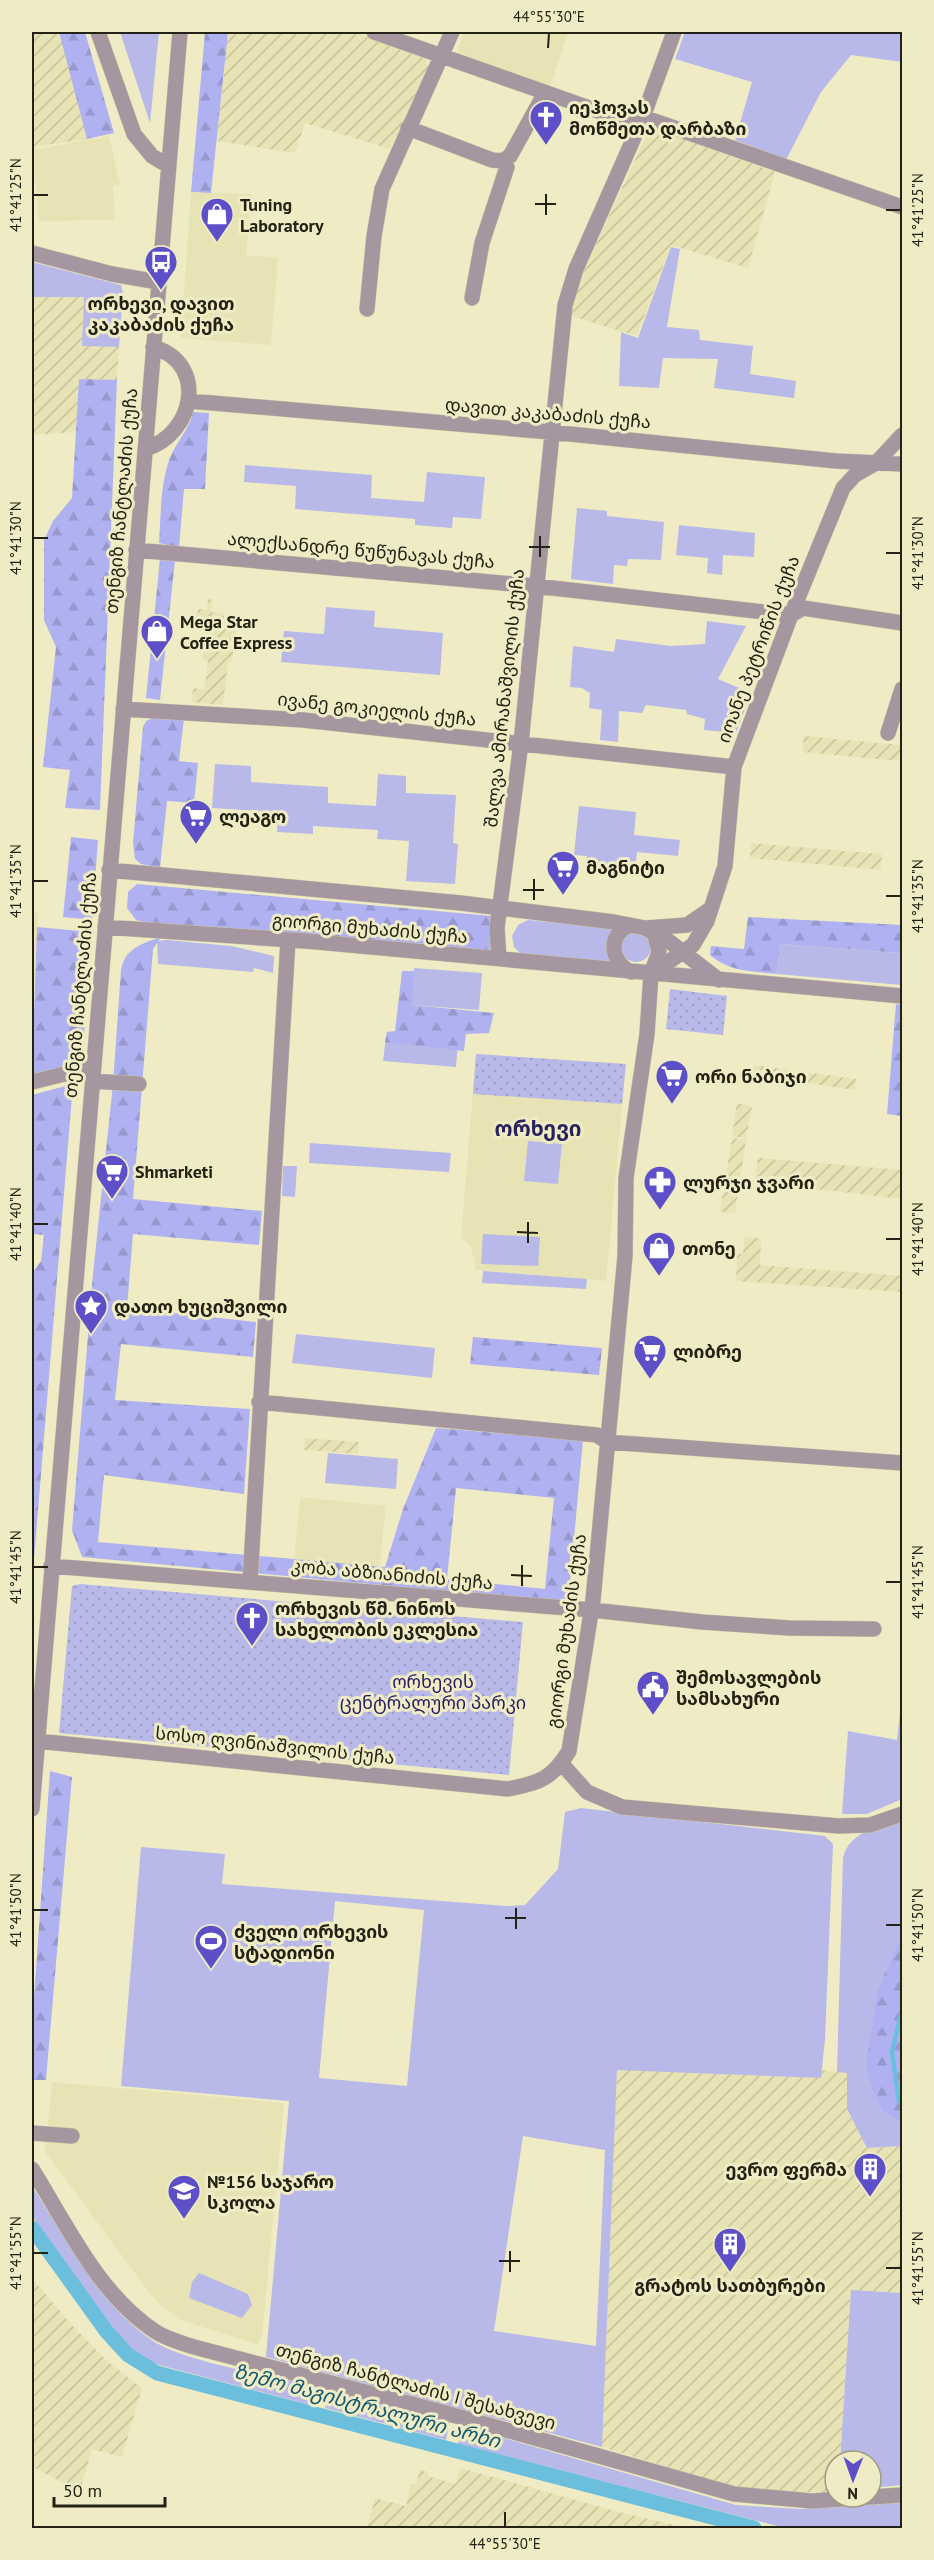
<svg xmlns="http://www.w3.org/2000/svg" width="934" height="2560" font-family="'PT Sans','Noto Sans Georgian',sans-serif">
<defs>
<pattern id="industrial-furrows" width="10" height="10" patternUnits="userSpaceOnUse" patternTransform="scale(1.5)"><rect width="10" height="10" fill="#e7e3b4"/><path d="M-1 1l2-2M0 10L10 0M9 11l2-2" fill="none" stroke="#c6c29a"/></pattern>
<pattern id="forest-firs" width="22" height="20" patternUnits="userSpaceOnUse" patternTransform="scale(1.5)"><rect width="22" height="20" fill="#b0b1f1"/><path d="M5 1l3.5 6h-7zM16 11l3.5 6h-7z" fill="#9798ce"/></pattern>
<pattern id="park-dots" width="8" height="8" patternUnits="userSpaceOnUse" patternTransform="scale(1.5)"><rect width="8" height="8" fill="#b8b9e8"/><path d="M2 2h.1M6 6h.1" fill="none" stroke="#9e9fc6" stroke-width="1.8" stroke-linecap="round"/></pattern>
</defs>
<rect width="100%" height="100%" fill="#efecc5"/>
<path fill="#e7e3b4" d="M464,32H568L550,87L457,54Z
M109,136L120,184L113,186L115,220L39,221L32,150Z
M191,192L251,194L246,255L278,258L271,345L181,338Z
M32,912L38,913L32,1037Z
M476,1054L626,1064L606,1281L476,1270L471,1246L461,1238Z
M300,1497L386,1506L378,1579L293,1570Z
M52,2082L284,2103L262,2336L258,2345L181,2320L158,2303L146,2288L45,2152Z"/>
<path fill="url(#industrial-furrows)" d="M32,32H59L87,139L32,147Z
M228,32H355L426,59L428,67L417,96L390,149L305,123L295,153L217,141Z
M653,128L775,172L748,268L671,245L637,336L571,316L578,283L647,134Z
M32,297H84L82,345L119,347L117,380L79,379L76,432L32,435Z
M208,599L213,600L211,612L224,614L223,621L237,625L232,661L228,662L223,705L192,702L193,688L204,690L206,678L208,660L202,659L209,624L196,622L198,609L207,610Z
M804,736L901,745L900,761L802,752Z
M751,843L882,854L881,870L750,858Z
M754,1065L856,1079L855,1090L753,1076Z
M737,1103L752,1106L746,1138L732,1136Z
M732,1138L746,1140L735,1213L720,1212Z
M758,1158L902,1170V1199L755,1182Z
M744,1237L761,1238L760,1265L902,1276V1292L736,1281L737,1254H743Z
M305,1438L359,1442L358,1454L304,1450Z
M617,2069L820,2078L822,2070L847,2073V2109L867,2148L902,2146V2293L851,2290L840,2461H835V2492H767L727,2485L602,2447Z
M32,2278L70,2323L107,2361L142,2388L122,2457L92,2449L80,2491L32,2467Z
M460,2468L619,2512L687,2528H367L375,2498L406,2506L411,2484L416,2485L420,2470L428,2472V2476L456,2484Z"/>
<path fill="#b8b9e8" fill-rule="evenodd" d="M120,32H159L150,123Z
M685,32H902V62L851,55L821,92L786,160L735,140L752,82L675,59Z
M671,247L680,249L667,327L699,330L700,340L753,346L750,374L796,381L794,398L714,388L718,359L663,358L659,388L619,386L621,332L638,338Z
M32,262L121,285L123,293L119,347L82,346L84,297H32Z
M245,465L372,475L371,498L424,502L427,472L485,477L481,519L453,517L452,528L415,525V519L295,509L296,486L244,482Z
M577,508L607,511V516L664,522L661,560L628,559L627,566L614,565L613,584L571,579Z
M679,525L755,533L754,557L723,555L722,575L707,573L708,558L676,555Z
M326,607L375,611L374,627L443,633L440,675L281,662L284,631L324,634Z
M707,621L746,626L718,679L751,693L736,733L704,730L705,719L687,714L686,710L646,705L642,713L619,711L618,742L600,740L602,710L589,708L590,693L582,688L570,687L573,646L614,652L616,639L671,646L705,644Z
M215,764L251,766V782L328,787V803L376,806L378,774L406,776V793L456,795L453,843L458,844L455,884L406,881L409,841L377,839L378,830L313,826V834L277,832L278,812L212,808Z
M579,806L636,812L634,835L680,840L678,856L637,852L635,872L586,867L587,856L574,855Z
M528,920L613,928L607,945L611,964L521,954L514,947L512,936L518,925Z
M902,925V985L777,974L780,944L900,953Z
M621 947a15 15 0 1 1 30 0a15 15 0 1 1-30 0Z
M167,940L231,946L274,956L273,973L254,968L253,972L158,964L157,941Z
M414,968L482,973L479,1010L411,1005Z
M386,1036L458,1043L456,1067L383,1061Z
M528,1141L562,1144L558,1184L524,1181Z
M310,1143L451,1153L449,1172L309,1163Z
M283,1166H297L295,1197L282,1196Z
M483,1234L540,1237L538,1266L481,1264Z
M483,1271L587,1279L586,1289L482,1283Z
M296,1334L435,1348L432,1378L292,1363Z
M328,1453L398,1459L396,1489L325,1483Z
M902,1694V1799L867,1814H842L848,1731L897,1740Z
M581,1808L825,1836L833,1844L825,2039L821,2078L617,2070L602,2447L266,2357L289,2101L121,2086L141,1847L225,1854L222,1884L506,1906L525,1905L558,1869L565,1812ZM335,1901L424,1910L407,2086L319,2078ZM523,2136L605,2150L596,2346L494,2331Z
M902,1820V1933L878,1988L884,2113L902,2124V2146L867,2148L847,2109V2073L837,2072L843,1858C849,1831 879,1827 902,1820Z
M32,2186C66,2239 99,2305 153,2341C187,2363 271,2375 313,2385L317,2392L314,2406L163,2366L138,2357L126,2346L32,2216Z
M199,2273L248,2294L252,2305L242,2318L189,2298L192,2282Z
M851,2290L902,2293V2485L871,2488V2461H840Z
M331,2391L450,2422L446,2440L325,2408Z
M466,2427L736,2505L800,2509L902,2503V2528H785L458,2444L461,2431Z"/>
<path fill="url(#forest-firs)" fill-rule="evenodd" d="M59,32H85L114,133L87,139Z
M205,32H228L211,193L194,192H191Z
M79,379L117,380L100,810L65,808L70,770L43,767L56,647L44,620V540L53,521L72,498Z
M193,412L209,413L205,489H184L179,548L159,543C161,516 160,484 170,458C176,442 189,430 193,412Z
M160,559L175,560L160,700L146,698Z
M155,717L184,718L179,761L198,763L194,803L167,801L160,868L141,864L135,859L133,843L143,727L146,721Z
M71,837L98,840L92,920L63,917Z
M137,884L492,916L490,953L143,922L136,920L127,908L128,892Z
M748,917L902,925L900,953L780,944L777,974C751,971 730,972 710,955L711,946L744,949Z
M37,927L91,932L84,1038C76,1068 59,1068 32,1074Z
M161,937L153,949L133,1199L262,1211L259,1245L133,1234L127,1308L256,1322L253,1357L121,1344L115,1400L250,1409L244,1494L104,1475L98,1542L385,1567L403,1509L436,1428L583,1440L569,1593L565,1602L82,1557L72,1530L93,1274L113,1084L121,970C125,948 143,943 161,937ZM456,1488L554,1498L545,1589L447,1579Z
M402,971H414L412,1005L494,1013L489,1033L466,1034L464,1051L385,1042L387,1032L395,1031Z
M896,1004L902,1005V1116L887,1114Z
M73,1084L32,1584V1273L41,1261L44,1235L32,1234V1095Z
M473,1337L602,1348L599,1375L470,1364Z
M50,1771L72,1777L46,2080H32V2026Z
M902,1933V2124L884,2113L873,2091L866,2066L878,1988Z"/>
<path fill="url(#park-dots)" d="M670,989L727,996L723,1035L666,1029Z
M476,1054L626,1064L622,1104L473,1094Z
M80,1584L523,1622L509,1775L59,1733L72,1586Z"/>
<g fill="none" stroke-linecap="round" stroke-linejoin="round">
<path stroke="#6cbfdc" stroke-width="4.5" d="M899,2102L892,2052L902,2010"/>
<path stroke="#6cbfdc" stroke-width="15" d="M32,2228L107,2332L128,2355L157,2373L754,2528"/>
<g stroke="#cac8a5" stroke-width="16">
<path id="minor" d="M98,32L134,134L152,156L167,165
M374,32L626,121L643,117L902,207
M408,128L492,160L502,161L510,156L545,93
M32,253L112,274L158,282
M472,298L482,243L507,167L502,161
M367,309L374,236L382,189L452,32
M189,401L550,432L836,461L902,464
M145,449C194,435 209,363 153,347
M136,550L535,586L791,615L803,608L902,623
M123,709L303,720L734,767
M888,733L902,689
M109,870L461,903L614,922L645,928L666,939L719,980
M630,925C607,935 610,961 631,972
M105,927L306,941L902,996
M646,928L687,925L709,910
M499,958L497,928L521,743L565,305L576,269L643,117L674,32
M651,974L693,945L707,921L725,866L734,767L791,615L843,488L855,475L876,463L902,435
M92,1081L139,1084
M32,1082L93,1067
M259,1402L597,1435L607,1442L902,1463
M51,1566L592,1610L702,1622L789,1628L874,1629
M250,1582L288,940
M37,1741L508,1789C539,1783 552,1779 569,1751L593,1600L625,1256L626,1178L647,1034L651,974L659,952L654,932
M561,1763L587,1792L622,1807L839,1826L870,1825L902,1814
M32,1809L180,32
M32,2133L72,2136
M32,2169C67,2225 99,2295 156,2332C167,2339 182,2343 194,2347L442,2412L734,2494L812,2501L870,2497
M871,2497L902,2495"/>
</g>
<use href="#minor" stroke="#a6969f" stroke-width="15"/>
</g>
<path fill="none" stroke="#242214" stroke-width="2" d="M548,48L549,33M33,195H48M535,204H556M886,210H901M546,215V194M33,538H48M529,547H550M886,553H901M540,557V536M33,881H48M523,890H544M886,896H901M534,900V879M33,1224H48M517,1232L538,1233M886,1239H901M528,1243V1222M33,1567H48M511,1575L532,1576M886,1582H901M522,1586V1565M33,1910H48M505,1918H526M886,1925H901M516,1929V1908M33,2253H48M499,2261H520M886,2268H901M510,2272V2251M505,2527V2512"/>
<defs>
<g id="church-pin" transform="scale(1.725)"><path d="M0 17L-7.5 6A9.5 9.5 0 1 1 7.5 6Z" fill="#5d4fc8" stroke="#efecc5"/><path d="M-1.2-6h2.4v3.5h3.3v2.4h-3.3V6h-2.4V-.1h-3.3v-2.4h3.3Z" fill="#fff"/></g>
<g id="shop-pin" transform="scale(1.725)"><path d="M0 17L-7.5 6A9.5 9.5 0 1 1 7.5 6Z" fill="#5d4fc8" stroke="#efecc5"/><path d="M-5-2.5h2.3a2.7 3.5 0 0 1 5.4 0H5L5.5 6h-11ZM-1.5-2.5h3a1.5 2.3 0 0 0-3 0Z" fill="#fff"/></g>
<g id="bus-pin" transform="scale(1.725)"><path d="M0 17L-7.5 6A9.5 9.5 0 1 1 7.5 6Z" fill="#5d4fc8" stroke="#efecc5"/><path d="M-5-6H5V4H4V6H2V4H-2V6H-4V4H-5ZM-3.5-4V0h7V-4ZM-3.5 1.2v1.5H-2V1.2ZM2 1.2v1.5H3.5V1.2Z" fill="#fff"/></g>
<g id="supermarket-pin" transform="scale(1.725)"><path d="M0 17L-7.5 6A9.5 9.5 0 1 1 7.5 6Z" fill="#5d4fc8" stroke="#efecc5"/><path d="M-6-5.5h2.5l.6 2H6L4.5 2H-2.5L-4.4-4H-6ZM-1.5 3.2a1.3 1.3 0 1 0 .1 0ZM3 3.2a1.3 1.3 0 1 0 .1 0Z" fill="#fff"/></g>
<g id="pharmacy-pin" transform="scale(1.725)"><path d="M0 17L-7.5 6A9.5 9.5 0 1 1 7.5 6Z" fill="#5d4fc8" stroke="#efecc5"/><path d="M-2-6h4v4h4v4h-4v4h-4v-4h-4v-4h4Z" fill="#fff"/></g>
<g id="sight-pin" transform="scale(1.725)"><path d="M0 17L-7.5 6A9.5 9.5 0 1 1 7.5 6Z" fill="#5d4fc8" stroke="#efecc5"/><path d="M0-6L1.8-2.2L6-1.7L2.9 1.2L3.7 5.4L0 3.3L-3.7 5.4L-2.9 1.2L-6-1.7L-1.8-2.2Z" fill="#fff"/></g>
<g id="civic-pin" transform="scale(1.725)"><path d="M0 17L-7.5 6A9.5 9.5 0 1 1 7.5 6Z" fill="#5d4fc8" stroke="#efecc5"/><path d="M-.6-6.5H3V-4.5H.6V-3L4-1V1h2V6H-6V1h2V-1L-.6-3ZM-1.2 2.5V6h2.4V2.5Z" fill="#fff"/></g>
<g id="stadium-pin" transform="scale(1.725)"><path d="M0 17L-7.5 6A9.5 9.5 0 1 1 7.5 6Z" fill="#5d4fc8" stroke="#efecc5"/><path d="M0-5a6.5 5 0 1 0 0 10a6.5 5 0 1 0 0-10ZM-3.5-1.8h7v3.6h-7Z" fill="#fff"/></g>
<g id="building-pin" transform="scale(1.725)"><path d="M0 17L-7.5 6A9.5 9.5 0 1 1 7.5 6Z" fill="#5d4fc8" stroke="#efecc5"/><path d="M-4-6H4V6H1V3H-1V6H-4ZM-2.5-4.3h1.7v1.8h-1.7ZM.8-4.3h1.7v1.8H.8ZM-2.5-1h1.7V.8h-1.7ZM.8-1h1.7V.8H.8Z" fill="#fff"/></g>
<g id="school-pin" transform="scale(1.725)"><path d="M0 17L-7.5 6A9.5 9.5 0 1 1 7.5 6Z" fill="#5d4fc8" stroke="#efecc5"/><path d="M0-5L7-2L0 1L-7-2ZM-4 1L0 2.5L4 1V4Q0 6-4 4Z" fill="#fff"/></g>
</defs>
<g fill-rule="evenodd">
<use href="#church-pin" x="546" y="117"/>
<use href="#shop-pin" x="217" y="214"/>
<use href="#bus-pin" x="161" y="262"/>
<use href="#shop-pin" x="157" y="631"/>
<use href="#supermarket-pin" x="196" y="816"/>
<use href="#supermarket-pin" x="563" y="867"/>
<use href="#supermarket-pin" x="672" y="1076"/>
<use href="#supermarket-pin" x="112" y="1171"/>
<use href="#pharmacy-pin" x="660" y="1182"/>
<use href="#shop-pin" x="659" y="1248"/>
<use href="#sight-pin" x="91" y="1306"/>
<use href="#supermarket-pin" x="650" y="1351"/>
<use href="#church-pin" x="252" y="1618"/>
<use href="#civic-pin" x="653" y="1687"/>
<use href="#stadium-pin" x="211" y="1941"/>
<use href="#building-pin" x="870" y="2169"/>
<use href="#school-pin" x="184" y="2191"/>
<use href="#building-pin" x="730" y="2244"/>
</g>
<g text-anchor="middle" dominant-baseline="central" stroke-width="6" stroke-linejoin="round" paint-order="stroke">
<g font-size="18" font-weight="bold" fill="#242214" stroke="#efecc5" text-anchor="start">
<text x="569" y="107">იეჰოვას<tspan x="569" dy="21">მოწმეთა დარბაზი</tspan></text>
<text x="240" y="204">Tuning<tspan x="240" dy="21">Laboratory</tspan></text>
<text x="161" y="303" text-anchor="middle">ორხევი, დავით<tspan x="161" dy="21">კაკაბაძის ქუჩა</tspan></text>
<text x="180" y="621">Mega Star<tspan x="180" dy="21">Coffee Express</tspan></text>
<text x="219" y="816">ლეაგო</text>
<text x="586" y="867">მაგნიტი</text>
<text x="695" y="1076">ორი ნაბიჯი</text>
<text x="135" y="1171">Shmarketi</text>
<text x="683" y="1182">ლურჯი ჯვარი</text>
<text x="682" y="1248">თონე</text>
<text x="114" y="1306">დათო ხუციშვილი</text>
<text x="673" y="1351">ლიბრე</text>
<text x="275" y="1608">ორხევის წმ. ნინოს<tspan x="275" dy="21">სახელობის ეკლესია</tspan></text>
<text x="676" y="1677">შემოსავლების<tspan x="676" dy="21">სამსახური</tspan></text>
<text x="234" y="1931">ძველი ორხევის<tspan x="234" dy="21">სტადიონი</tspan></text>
<text x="847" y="2169" text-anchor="end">ევრო ფერმა</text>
<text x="207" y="2181">№156 საჯარო<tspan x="207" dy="21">სკოლა</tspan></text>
<text x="730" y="2285" text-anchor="middle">გრატოს სათბურები</text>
</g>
<g font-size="18" fill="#242214" stroke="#efecc5">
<text transform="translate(548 413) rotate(5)">დავით კაკაბაძის ქუჩა</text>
<text transform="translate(121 501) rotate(-85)">თენგიზ ჩანტლაძის ქუჩა</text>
<text transform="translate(361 550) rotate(5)">ალექსანდრე წუწუნავას ქუჩა</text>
<text transform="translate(758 649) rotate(-69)">იოანე პეტრიწის ქუჩა</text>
<text transform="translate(504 698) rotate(-84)">შალვა ამირანაშვილის ქუჩა</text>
<text transform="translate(377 709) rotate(6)">ივანე გოკიელის ქუჩა</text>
<text transform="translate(370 928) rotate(5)">გიორგი მუხაძის ქუჩა</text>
<text transform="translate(80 985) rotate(-85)">თენგიზ ჩანტლაძის ქუჩა</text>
<text transform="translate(392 1574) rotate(5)">კობა აბზიანიძის ქუჩა</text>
<text transform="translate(566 1631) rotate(-82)">გიორგი მუხაძის ქუჩა</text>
<text transform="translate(275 1745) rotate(6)">სოსო ღვინიაშვილის ქუჩა</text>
<text transform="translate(416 2386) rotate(15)">თენგიზ ჩანტლაძის I შესახვევი</text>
</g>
<g font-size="18" fill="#271c64" stroke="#efecc5">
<text x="433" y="1681">ორხევის<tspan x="433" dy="21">ცენტრალური პარკი</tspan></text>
</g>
<g font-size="20" font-style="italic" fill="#13586d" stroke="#efecc5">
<text transform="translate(367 2406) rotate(15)">ზემო მაგისტრალური არხი</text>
</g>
<g font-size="21" font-weight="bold" fill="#28225c" stroke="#efecc5">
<text x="538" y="1128">ორხევი</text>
</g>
</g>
<rect width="934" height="2560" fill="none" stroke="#efecc5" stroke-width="66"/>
<g transform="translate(853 2479) rotate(181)"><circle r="28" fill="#efecc5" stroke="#9e9b7e" stroke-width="1.5"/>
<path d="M0-4.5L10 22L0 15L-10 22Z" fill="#5d4fc8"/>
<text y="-9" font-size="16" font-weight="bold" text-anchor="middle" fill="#242214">N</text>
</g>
<path d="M54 2497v9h111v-9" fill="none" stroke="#242214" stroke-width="3"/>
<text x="63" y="2497" font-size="18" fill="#242214" stroke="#efecc5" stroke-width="4.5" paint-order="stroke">50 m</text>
<rect x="33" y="33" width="868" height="2494" fill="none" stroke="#242214" stroke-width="2"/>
<g font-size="15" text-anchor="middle" fill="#242214">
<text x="549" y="22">44°55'30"E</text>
<text transform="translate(16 195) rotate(-90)" y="5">41°41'25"N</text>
<text transform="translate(918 210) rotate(-90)" y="5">41°41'25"N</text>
<text transform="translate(16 538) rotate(-90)" y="5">41°41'30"N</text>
<text transform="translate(918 553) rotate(-90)" y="5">41°41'30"N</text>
<text transform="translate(16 881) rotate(-90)" y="5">41°41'35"N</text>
<text transform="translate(918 896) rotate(-90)" y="5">41°41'35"N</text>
<text transform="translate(16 1224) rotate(-90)" y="5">41°41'40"N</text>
<text transform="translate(918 1239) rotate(-90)" y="5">41°41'40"N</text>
<text transform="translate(16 1567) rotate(-90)" y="5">41°41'45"N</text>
<text transform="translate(918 1582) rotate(-90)" y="5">41°41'45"N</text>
<text transform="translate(16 1910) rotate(-90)" y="5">41°41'50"N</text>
<text transform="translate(918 1925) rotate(-90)" y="5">41°41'50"N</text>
<text transform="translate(16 2253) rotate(-90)" y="5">41°41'55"N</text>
<text transform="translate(918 2268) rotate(-90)" y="5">41°41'55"N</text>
<text x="505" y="2549">44°55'30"E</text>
</g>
</svg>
